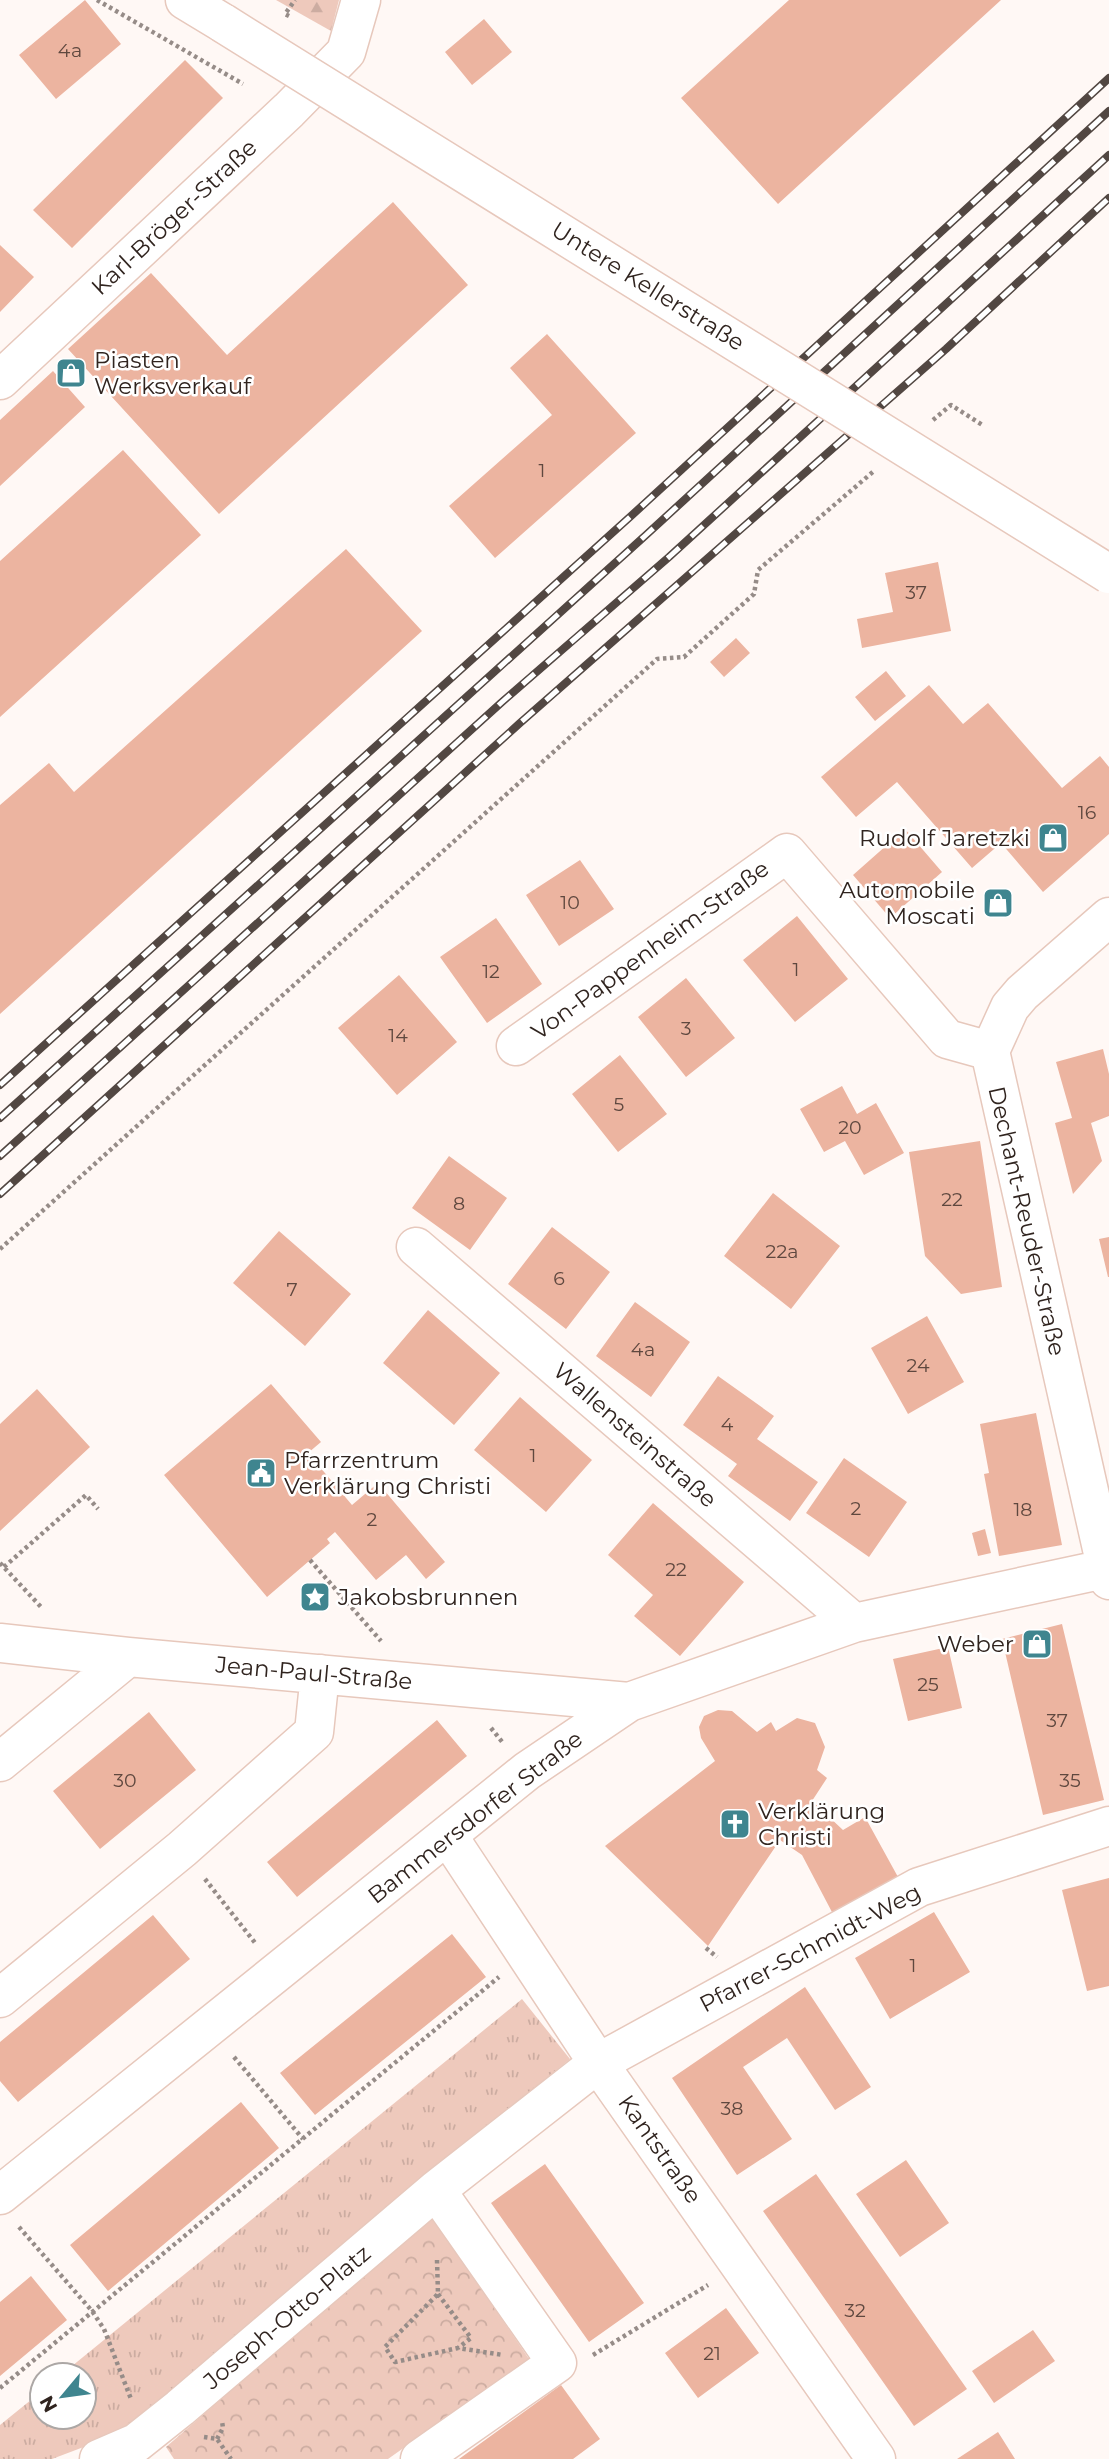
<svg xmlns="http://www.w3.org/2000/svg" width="1109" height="2459" font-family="Montserrat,sans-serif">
<defs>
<pattern id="grass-tufts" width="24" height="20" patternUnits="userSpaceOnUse" patternTransform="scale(1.75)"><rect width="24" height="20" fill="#eec9bc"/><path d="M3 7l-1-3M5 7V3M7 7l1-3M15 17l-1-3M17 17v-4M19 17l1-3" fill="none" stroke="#ccaca1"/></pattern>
<pattern id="forest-firs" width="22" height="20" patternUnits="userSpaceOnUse" patternTransform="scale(1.75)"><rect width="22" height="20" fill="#eec9bc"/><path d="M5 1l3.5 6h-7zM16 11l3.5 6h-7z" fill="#ccaca1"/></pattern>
<pattern id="park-crowns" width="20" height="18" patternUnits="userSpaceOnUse" patternTransform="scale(1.75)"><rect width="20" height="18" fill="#eec9bc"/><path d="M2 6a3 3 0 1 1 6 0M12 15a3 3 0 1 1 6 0" fill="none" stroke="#ccaca1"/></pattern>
</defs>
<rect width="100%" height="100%" fill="#fff8f5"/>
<path fill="url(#grass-tufts)" d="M522,1999L570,2059L309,2273L198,2371L118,2434L52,2459H0V2425L42,2391V2417H84V2375H61Z"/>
<path fill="url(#forest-firs)" d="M276,0H339L331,31Z"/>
<path fill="url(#park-crowns)" d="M432,2216L529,2359L388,2459H174L166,2447Z"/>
<path fill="#ecb4a0" d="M85,0L121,44L56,99L19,55Z
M789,0H1001L778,204L681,98Z
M484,19L512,52L472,85L445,52Z
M185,60L223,98L72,248L33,210Z
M393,202L468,285L219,514L68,349L151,273L227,355Z
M0,245L34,277L0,312Z
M547,334L636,433L495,558L449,506L552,415L510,368Z
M53,371L85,407L0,486V420Z
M123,450L201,535L0,717V561Z
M346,549L422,631L0,1014V805L49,763L74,792Z
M938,562L951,631L862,648L857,619L893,612L885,573Z
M736,638L750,653L724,677L710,662Z
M886,671L906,696L875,721L855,697Z
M929,685L963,724L988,703L1062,788L1100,756L1109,767V834L1043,892L1001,843L972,868L897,782L856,817L821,777Z
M905,829L942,872L890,918L853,875Z
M580,860L614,909L559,946L526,895Z
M797,916L848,979L795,1022L743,960Z
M496,918L542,984L487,1023L440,957Z
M399,975L457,1042L397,1095L338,1028Z
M686,978L735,1038L686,1077L638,1017Z
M1103,1049L1109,1074V1116L1091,1123L1102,1161L1073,1194L1055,1123L1072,1118L1056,1062Z
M620,1055L667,1114L618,1152L572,1094Z
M842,1086L857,1114L876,1103L904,1153L864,1175L845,1141L824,1152L800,1109Z
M980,1141L1002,1287L961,1294L925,1256L909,1152Z
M449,1156L507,1198L470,1250L412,1208Z
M773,1193L840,1246L791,1309L724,1256Z
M552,1227L610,1272L566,1329L508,1284Z
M279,1231L351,1294L305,1346L233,1283Z
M1109,1237V1277H1108L1099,1239Z
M635,1302L690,1342L651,1397L596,1356Z
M428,1310L500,1373L454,1425L383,1363Z
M927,1316L964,1382L908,1414L871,1348Z
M718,1376L774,1416L757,1439L818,1482L790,1521L728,1476L737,1464L683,1425Z
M271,1384L321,1442L308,1453L352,1505L378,1483L445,1562L426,1579L406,1555L376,1580L335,1532L327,1539L330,1543L267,1597L164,1475Z
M37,1389L90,1447L0,1531V1424Z
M520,1397L592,1460L546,1512L474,1450Z
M1036,1413L1062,1545L999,1556L984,1474L989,1473L980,1424Z
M844,1458L907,1502L869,1557L806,1513Z
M653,1503L744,1582L680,1656L634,1616L653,1595L608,1555Z
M985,1529L991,1553L978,1556L972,1533Z
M1062,1624L1104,1800L1043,1815L1002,1639Z
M948,1647L962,1708L908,1721L893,1659Z
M718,1710L732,1711L757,1732L771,1722L776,1731L797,1718L815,1723L825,1747L817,1770L827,1778L812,1801L843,1830L865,1817L898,1877L833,1914L802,1855L780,1840L708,1946L605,1846L715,1761L701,1738L699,1727L704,1716Z
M149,1712L196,1770L100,1849L53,1791Z
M437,1720L467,1756L297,1897L267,1862Z
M1109,1878V1986L1087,1991L1062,1890Z
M934,1912L970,1972L890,2019L855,1958Z
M153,1915L190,1959L18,2102L0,2081V2042Z
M452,1934L486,1977L315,2115L280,2073Z
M805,1987L871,2087L835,2110L787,2038L743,2067L792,2139L737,2175L672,2078Z
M241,2102L279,2148L108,2291L70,2245Z
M906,2160L949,2223L900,2257L856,2194Z
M545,2164L644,2303L589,2342L491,2203Z
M816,2174L967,2389L914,2426L763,2211Z
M31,2276L67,2320L0,2376V2302Z
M726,2308L759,2353L698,2398L665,2353Z
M1033,2330L1055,2361L994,2403L972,2371Z
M561,2385L600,2439L573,2459H459Z
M998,2432L1015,2459H957Z"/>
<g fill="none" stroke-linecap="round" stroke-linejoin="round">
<g stroke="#e7c8bc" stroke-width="41">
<path id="minor" d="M185,0L223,23
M0,380L289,110L346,52L361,0
M1109,917L1022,993L1010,1007L990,1051L1109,1580
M516,1046L787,853L947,1039L990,1051
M416,1247L854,1623
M0,1643L128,1657L629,1702
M0,1762L128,1657
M448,1836L598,2063L876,2459
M0,1998L182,1849L314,1732L320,1674
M0,2195L527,1771L629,1702L854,1623L1109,1568
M99,2459L136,2443L180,2408L436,2190L598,2063L919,1887L1109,1826
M420,2459L557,2363L436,2190"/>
</g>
<path stroke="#968c88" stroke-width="4.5" stroke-dasharray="3.5 3.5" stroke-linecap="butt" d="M97,0L243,84
M289,16L285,14L295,0
M933,420L951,405L984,426
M0,1249L657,659L684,657L754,594L758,570L874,471
M310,1560L381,1641
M0,1563L42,1608
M4,1567L86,1495L98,1509
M491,1728L503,1743
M205,1879L256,1944
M706,1948L717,1957
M234,2057L303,2139
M19,2227L92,2311L104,2329L131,2399
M437,2260L438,2294L385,2347L395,2362L458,2348L503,2355
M438,2294L471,2338L458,2348
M593,2355L708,2285
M0,2388L499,1977
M204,2437L217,2439L231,2459
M217,2439L223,2428L222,2421"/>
<use href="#minor" stroke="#fff" stroke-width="38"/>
<g stroke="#524742" stroke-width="8">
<path id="rail" d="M0,1085L631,516L1109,78
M0,1118L646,535L1109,111
M0,1156L502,702L669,557L1109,155
M0,1194L520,723L946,349L1109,198"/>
</g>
<use href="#rail" stroke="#fff" stroke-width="5" stroke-dasharray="16" stroke-linecap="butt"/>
<g stroke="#e7c8bc" stroke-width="41" stroke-linecap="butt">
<path id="minor-bridge" d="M223,23L1109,574"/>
</g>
<use href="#minor-bridge" stroke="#fff" stroke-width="38"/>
</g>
<defs>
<g id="shop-square" transform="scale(1.575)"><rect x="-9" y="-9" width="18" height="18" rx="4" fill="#3f858f" stroke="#fff"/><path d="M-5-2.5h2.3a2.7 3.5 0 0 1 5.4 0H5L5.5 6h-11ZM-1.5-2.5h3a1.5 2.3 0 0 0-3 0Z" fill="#fff"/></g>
<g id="civic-square" transform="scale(1.575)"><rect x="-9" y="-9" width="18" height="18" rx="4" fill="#3f858f" stroke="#fff"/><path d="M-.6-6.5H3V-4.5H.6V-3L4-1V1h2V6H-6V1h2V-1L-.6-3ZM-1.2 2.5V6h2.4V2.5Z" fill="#fff"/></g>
<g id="sight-square" transform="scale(1.575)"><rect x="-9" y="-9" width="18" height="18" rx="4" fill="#3f858f" stroke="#fff"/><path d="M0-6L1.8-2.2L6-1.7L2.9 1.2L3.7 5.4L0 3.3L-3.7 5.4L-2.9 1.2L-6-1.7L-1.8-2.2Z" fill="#fff"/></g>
<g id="church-square" transform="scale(1.575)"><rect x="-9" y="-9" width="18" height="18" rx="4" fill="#3f858f" stroke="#fff"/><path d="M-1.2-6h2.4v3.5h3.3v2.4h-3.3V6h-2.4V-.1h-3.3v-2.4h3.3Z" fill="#fff"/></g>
</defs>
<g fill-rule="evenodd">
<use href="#shop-square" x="71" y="373"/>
<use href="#shop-square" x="1053" y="838"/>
<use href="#shop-square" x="998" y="903"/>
<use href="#civic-square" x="261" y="1473"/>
<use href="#sight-square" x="315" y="1597"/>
<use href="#shop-square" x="1037" y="1644"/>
<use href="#church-square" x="735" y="1824"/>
</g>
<g text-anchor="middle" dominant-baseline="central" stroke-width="5" stroke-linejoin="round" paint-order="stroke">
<g font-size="19" fill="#5f483f">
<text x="70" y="50">4a</text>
<text x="542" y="470">1</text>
<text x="916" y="592">37</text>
<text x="1087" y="812">16</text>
<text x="570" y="902">10</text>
<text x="796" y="969">1</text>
<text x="491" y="971">12</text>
<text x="686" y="1028">3</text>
<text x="398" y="1035">14</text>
<text x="619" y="1104">5</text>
<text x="850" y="1127">20</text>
<text x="952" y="1199">22</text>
<text x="459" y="1203">8</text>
<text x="782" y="1251">22a</text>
<text x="559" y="1278">6</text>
<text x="292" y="1289">7</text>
<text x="643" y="1349">4a</text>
<text x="918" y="1365">24</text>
<text x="727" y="1424">4</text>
<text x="533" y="1455">1</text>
<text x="856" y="1508">2</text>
<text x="1023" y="1509">18</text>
<text x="372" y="1519">2</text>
<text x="676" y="1569">22</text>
<text x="928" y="1684">25</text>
<text x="1057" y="1720">37</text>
<text x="125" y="1780">30</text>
<text x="1070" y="1780">35</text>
<text x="913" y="1965">1</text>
<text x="732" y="2108">38</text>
<text x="855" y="2310">32</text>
<text x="712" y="2353">21</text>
</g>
<g font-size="23" fill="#30241f" stroke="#fff">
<text transform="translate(174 217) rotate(-43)">Karl-Bröger-Straße</text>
<text transform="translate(648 286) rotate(32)">Untere Kellerstraße</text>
<text transform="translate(650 950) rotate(-36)">Von-Pappenheim-Straße</text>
<text transform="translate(1027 1221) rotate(77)">Dechant-Reuder-Straße</text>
<text transform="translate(635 1435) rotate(41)">Wallensteinstraße</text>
<text transform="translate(314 1673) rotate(5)">Jean-Paul-Straße</text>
<text transform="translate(475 1817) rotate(-38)">Bammersdorfer Straße</text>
<text transform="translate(810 1948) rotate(-28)">Pfarrer-Schmidt-Weg</text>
<text transform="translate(660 2149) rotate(55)">Kantstraße</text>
<text transform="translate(287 2317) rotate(-40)">Joseph-Otto-Platz</text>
</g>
<g font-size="23" fill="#30241f" stroke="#fff" text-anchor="start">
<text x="94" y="360">Piasten<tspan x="94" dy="26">Werksverkauf</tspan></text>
<text x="1030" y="838" text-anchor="end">Rudolf Jaretzki</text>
<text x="975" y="890" text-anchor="end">Automobile<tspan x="975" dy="26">Moscati</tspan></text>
<text x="284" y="1460">Pfarrzentrum<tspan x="284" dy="26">Verklärung Christi</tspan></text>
<text x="338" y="1597">Jakobsbrunnen</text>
<text x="1014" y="1644" text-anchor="end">Weber</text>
<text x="758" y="1811">Verklärung<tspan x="758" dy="26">Christi</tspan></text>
</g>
</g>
<g transform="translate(63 2396) rotate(241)"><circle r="33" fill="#ffffff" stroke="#aca7a5" stroke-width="2"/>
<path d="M0-5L12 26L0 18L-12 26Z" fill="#3f858f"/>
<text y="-10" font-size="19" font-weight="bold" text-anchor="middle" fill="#30241f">N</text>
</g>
</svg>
